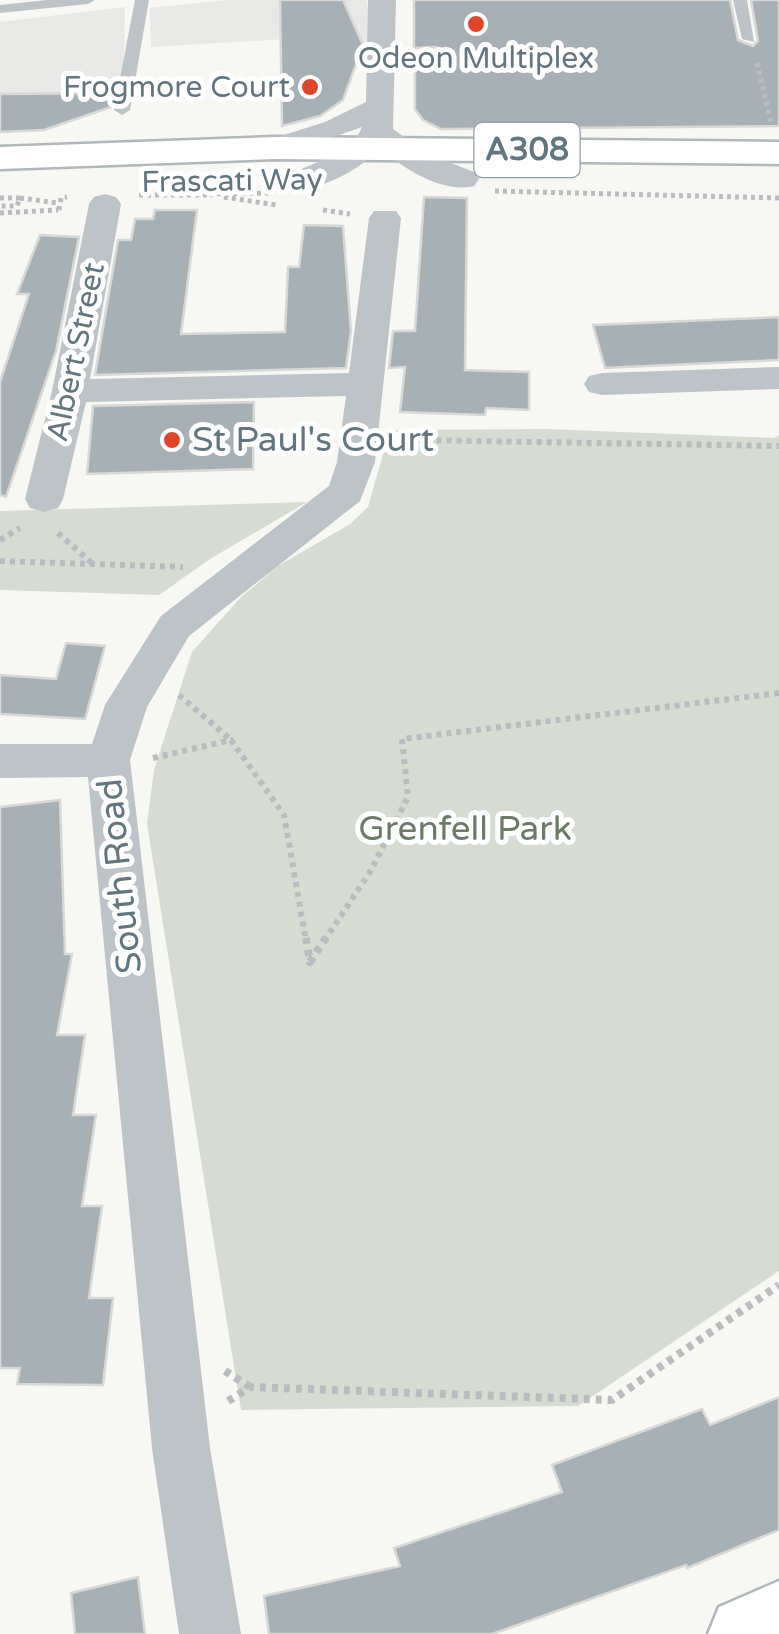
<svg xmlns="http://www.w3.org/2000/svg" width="779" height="1634" font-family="'Varela Round',sans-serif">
<rect width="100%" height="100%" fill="#f7f7f4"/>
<path fill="#e8e8e7" d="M226,0H367L371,51H323L320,37L151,47L150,8Z
M125,7L124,59L114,106L44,130L0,132V22Z"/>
<path fill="#d7dcd3" d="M545,429L774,438L779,435V1271L578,1406L241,1410L147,824L154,770L192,652L240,598L278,566L350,524L368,507L390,430Z
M307,502L210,559L159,595L0,590V511Z"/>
<path fill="#a7b1b5" stroke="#d8d8d6" stroke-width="2.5" d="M280,0H343L363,45L343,100L320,116L282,126Z
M414,0H730L738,40L753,46L758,41L751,0H779V126L441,129L423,120L415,109V64L440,62L444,52L436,47L414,48Z
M114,93L111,107L44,130L0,132V94Z
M424,197L467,198L465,370L529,372V410L486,408L485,415L400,412L405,367L389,368L393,331H415Z
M155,210H197L181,334L285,332L288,267H299L304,225L343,226L351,331L346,368L95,375L118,240H131L135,219H153Z
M40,235L79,237L56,351L6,497L0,495V382L29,294H17Z
M779,317V360L625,367L605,368L593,325Z
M254,402L253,469L87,474L93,406Z
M66,643L105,646L85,719L0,714V675L56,679Z
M60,800L65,954H72L57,1035H85L73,1115H96L82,1206H102L89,1298H113L103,1385L17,1384L20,1368H0V807Z
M779,1397V1530L687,1568L686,1565L492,1634H269L264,1596L400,1566L394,1548L562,1492L552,1465L702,1409L710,1425Z
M138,1577L145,1634H75L71,1593Z"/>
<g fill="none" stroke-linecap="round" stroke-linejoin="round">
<g stroke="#b0b7ba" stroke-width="5">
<path id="secondary" d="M779,1581V1634H708L719,1607Z"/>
</g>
<g stroke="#b1b7ba" stroke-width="5">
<path id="primary" d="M276,137L779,142V164L276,159L0,169V147Z"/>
</g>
<path stroke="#babdbf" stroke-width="5" stroke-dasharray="4 4" stroke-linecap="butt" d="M757,63L771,122
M495,191L779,198
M209,194L273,193
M139,195H212
M224,197L276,205
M0,198H20L17,206H0
M20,198L58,203
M59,210L61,198L67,197
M323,210L350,214
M0,213L58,210"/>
<path stroke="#babdbf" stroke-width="6" stroke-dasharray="5 5" stroke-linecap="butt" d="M397,444L417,440L779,446
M58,533L93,564
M0,540L20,528
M0,561L183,567
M179,695L230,739
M153,758L231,740L284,815L306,941
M324,941L370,872L408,797L402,739L779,693"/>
<path stroke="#babdbf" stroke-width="8" stroke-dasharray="6 6" stroke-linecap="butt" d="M306,938L310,962L326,938
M225,1371L250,1387
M228,1401L250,1387L612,1400L779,1285"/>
<path fill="#bdc3c6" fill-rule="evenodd" d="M47,0H95L88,4L0,13V5Z
M135,0H149L130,110L122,115L114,110Z
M733,0H747L754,42L742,39Z
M435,51L440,52V58L383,62L376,58L383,54Z"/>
<path fill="#bdc3c6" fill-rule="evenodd" d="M368,0H396L393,129L428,154L474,172L479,179L474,186C442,194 404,168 380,149C361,168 320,193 293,187L288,180L293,173C315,162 353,152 362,127L276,157L265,155L260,148L265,141L325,122L366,102Z
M105,194L116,197L121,204L90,379L349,373L369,218L374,211H396L401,218L375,462L360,501L189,636L147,707L130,760L210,1448L241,1634H179L152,1448L88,777L0,778V744H92L105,705L161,616L329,486L337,462L346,396L86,402L63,499L58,508L44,512L30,508L25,499L52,391L89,204L94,197Z
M779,367V389L602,395L589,392L584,384L589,376L602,373Z"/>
<use href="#secondary" fill="#fff" fill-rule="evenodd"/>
<use href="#primary" fill="#fff" fill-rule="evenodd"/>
</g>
<g fill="#de452d" stroke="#fff" stroke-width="4">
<circle cx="476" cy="24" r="10"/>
<circle cx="310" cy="87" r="10"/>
<circle cx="172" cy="440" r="10"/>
</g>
<g text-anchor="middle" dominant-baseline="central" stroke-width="10" stroke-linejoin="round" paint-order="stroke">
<g font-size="30" fill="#63757e" stroke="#fff">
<text x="476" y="58">Odeon Multiplex</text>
<text x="290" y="87" text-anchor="end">Frogmore Court</text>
</g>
<g font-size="30" fill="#63757e" stroke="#fff">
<text transform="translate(232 181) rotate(-1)">Frascati Way</text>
<text transform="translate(76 352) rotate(-78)">Albert Street</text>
</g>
<rect fill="#fff" stroke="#929ea5" stroke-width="2.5" x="474.5" y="123" width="105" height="54" rx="8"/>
<g font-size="32" font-weight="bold" fill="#63757e">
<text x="527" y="150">A308</text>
</g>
<g font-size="35" fill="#63757e" stroke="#fff" text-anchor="start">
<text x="192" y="440">St Paul's Court</text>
</g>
<g font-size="35" fill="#6c7b65" stroke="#fff">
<text x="465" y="829">Grenfell Park</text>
</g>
<g font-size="35" fill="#63757e" stroke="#fff">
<text transform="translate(120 876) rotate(-96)">South Road</text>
</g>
</g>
</svg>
